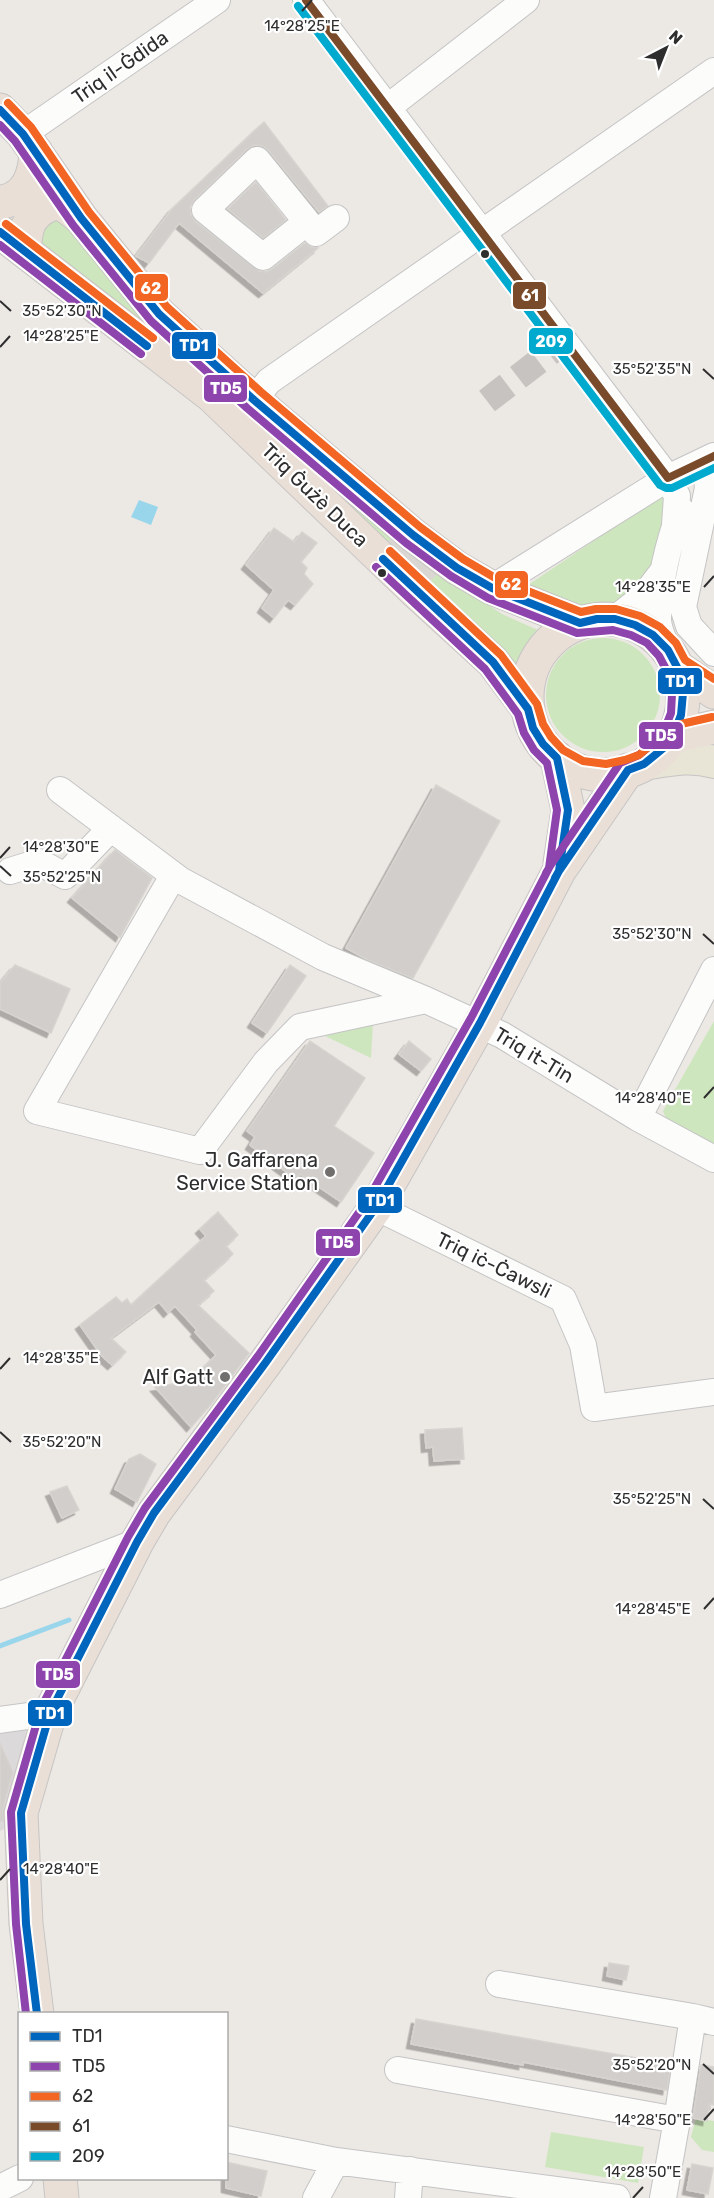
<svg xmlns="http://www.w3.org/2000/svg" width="714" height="2198" font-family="Rubik,sans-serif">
<defs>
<filter id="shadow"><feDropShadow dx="-4.5" dy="4.5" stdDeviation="0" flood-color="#0004"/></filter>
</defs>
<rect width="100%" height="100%" fill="#ece8e4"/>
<path fill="#dcd9db" d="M0,1726L27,1727L4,1829L0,1831Z"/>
<path fill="#cee6be" d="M56,217L393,537L387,543L42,248L37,240L39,227Z
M668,491L654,574L619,604L580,608L525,587Z
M440,572L502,614L540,631L525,650L517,670L429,582Z
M546 695a57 57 0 1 1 114 0a57 57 0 1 1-114 0Z
M714,1021V1149L667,1121L663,1111Z
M373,1023L371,1058L325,1036Z
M696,2118L714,2121V2152L702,2150L691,2137Z
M551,2132L644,2147L638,2183L545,2167Z"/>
<path fill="#dad6d2" d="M393,537L440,572L429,582L387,543Z"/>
<path fill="#99d6ec" d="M139,500L158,507L151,525L131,517Z"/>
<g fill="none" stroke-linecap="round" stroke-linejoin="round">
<path stroke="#99d6ec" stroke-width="5" d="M0,1646L69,1620"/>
</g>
<path fill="#d1cecb" stroke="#d7d4d0" stroke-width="1.5" filter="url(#shadow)" d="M264,122L328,206L319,212L269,151L263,146L254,145L247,149L195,199L190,207L191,215L196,222L259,271L266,272L272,269L305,243L311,247L318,248L263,293L179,223L149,263L136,256L172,209Z
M256,182L286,220L263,238L228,209Z
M274,528L294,542L302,532L317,543L301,562L307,568L304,574L313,584L295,605L288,600L274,618L262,608L274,590L246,565Z
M436,785L500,821L413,978L368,960L346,948Z
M115,850L152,878L120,937L72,898Z
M15,965L70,989L51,1033L0,1009V983Z
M290,965L306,976L267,1033L252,1023Z
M310,1041L365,1078L334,1126L374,1153L341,1202L300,1174L296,1179L250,1145L255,1137L247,1131Z
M409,1041L431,1059L421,1071L399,1054Z
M218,1212L238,1235L226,1246L233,1254L204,1280L214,1291L198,1305L249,1353L212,1403L191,1427L155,1387L190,1381L216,1355L195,1332L197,1330L175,1306L168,1313L159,1302L111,1338L126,1352L112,1365L101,1355L80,1325L116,1297L122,1303L127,1299L131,1305L206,1236L200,1229Z
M462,1428L464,1459L434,1461L433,1447L426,1448L425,1430Z
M140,1454L156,1464L137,1502L115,1489L129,1459Z
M67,1486L79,1510L62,1518L50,1492Z
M0,1743L13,1772L3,1808V1821H0Z
M609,1963L629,1966L626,1980L607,1976Z
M416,2019L671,2064L667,2090L523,2062V2065L411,2044Z
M701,2065L714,2067V2105L709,2104L707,2121L693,2118Z
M226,2162L267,2171L261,2196L226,2188Z
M692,2164L713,2168L708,2194L687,2190Z"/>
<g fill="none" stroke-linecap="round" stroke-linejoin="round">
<path stroke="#c6c3c0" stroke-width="26" stroke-dasharray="26 13" stroke-linecap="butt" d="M487,401L565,341"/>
<g stroke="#c5c4c5" stroke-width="28">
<path id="minor" d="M306,0L668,478L677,496L675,525
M387,108L526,0
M23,134L217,0
M307,222L263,257L205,210L257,160L316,233L336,218
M254,400L269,381L714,71
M705,461L708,488L683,607L689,626L714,653
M492,588L668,478L714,456
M615,619L644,596L663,571
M668,650C664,641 658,629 658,619C658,586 669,540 681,510
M60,790L180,880
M10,871L39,862L65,876L111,828
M426,1000L300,1027L266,1062L200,1151L37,1111L169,883L180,880L323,957L426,1000L502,1035L638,1118L714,1159
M638,1118L714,970
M376,1207L563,1299L583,1345L594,1408L714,1392
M0,1595L137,1542
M0,1720L50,1713
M499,1984L693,2017L714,2022
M398,2070L677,2120
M226,2139L336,2161L617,2198
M0,2188L20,2178
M316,2198L336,2161
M408,2198L410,2170
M663,2198L677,2120L693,2017"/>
</g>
<g stroke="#c6c5c4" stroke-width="34">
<path id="major" d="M644,764C669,760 690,755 714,762"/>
</g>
<g stroke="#c6c5c4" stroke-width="35">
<path id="highway" d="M0,110L23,134L81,218L159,314L254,400L413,535L457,568L492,588L580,623
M0,202C27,200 35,175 36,152
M0,232L212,396L413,589L493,662L528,709
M24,250C26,230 27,216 47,206C53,203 59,203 65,206C70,209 76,214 81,218
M527 697a78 78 0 1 1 156 0a78 78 0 1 1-156 0Z
M677,667L714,692
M673,736L714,727
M557,758L568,810L560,863
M37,2014L26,1924L21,1813L50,1713L137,1542L154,1513L266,1362L376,1207L480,1023L559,871L628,770
M60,2178L62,2198"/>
</g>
<use href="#minor" stroke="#fcfcfb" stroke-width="26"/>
<use href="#major" stroke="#e8e4d6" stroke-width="32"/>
<use href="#highway" stroke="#eadfd6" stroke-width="33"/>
<g stroke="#fff" stroke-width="12">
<path id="bus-1" d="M0,110L23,134L81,218L159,314L254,400L413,535L457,568L492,588L580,623L597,619H615L635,625L653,635L668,650L677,667L683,693L681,715L673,736L666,746L644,764L628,770L559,871L480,1023L376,1207L266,1362L154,1513L137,1542L50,1713L21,1813L26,1924L37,2014
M0,232L147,346
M383,559L493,662L528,709L533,728L543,744L557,758L568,810L559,871L555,878"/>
</g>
<g stroke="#fff" stroke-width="12">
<path id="bus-2" d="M0,125L15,141L73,225L151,321L247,408L406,543L451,576L488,598L577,633L613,630L631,635L647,643L659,656L667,671L672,694L671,713L664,731L658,739L639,755L620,763L550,866L471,1018L367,1201L258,1356L145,1508L128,1537L41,1708L11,1812L16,1924L26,2014
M0,245L141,354
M376,567L485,669L518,714L524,733L534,750L547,763L557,810L549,868L546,873"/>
</g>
<g stroke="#fff" stroke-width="12">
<path id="bus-3" d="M8,103L31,127L89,212L167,307L261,392L420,527L463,559L497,579L581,612L596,609H616L640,616L660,627L676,643L685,660L714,679
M6,224L153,338
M390,551L501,655L537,704L543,724L551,737L563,750L583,761L606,764L625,760L639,755L658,739L668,727L712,717"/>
</g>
<g stroke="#fff" stroke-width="12">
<path id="bus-4" d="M306,0L668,478L714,456"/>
</g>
<g stroke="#fff" stroke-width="12">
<path id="bus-5" d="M298,6L660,485L666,488H672L714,468"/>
</g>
<use href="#bus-1" stroke="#0065bd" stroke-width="8"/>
<use href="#bus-2" stroke="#8e44ad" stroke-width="8"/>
<use href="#bus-3" stroke="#f26522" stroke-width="8"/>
<use href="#bus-4" stroke="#7a4b2a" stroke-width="8"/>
<use href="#bus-5" stroke="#00a9ce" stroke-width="8"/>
</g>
<path fill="none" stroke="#2e2e2e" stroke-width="2" d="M302,11L312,0M0,301L11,311M0,347L10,336M703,369L714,379M704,587L714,576M0,858L10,847M0,866L11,876M703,934L714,944M704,1098L714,1087M0,1369L10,1358M0,1432L11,1442M703,1499L714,1509M704,1609L714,1598M0,1880L10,1869M703,2064L714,2074M704,2120L714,2109M633,2198L643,2187"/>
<g fill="#2e2e2e" stroke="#fff" stroke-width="2">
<circle cx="485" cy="254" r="5"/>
<circle cx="382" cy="573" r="5"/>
</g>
<g fill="#706f6e" stroke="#fff" stroke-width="2">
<circle cx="330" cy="1172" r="6"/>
<circle cx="225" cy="1377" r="6"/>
</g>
<g text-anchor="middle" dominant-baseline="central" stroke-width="4.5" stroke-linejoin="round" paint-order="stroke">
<g font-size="20" fill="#2e2e2e" stroke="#fff">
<text transform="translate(120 67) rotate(-35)">Triq il-Ġdida</text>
<text transform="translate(315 495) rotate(44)">Triq Ġużè Duca</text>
<text transform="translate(534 1055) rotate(31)">Triq it-Tin</text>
<text transform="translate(494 1265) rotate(26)">Triq iċ-Ċawsli</text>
</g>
<g font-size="20" fill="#2e2e2e" stroke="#fff" text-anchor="end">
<text x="318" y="1160">J. Gaffarena<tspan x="318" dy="23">Service Station</tspan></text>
<text x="213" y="1377">Alf Gatt</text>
</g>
</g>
<g font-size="15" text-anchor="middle" fill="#2e2e2e" stroke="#fff" stroke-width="4.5" stroke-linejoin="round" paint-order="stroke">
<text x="302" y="31">14°28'25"E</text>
<text x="62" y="316">35°52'30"N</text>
<text x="61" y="341">14°28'25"E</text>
<text x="652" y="374">35°52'35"N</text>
<text x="653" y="592">14°28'35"E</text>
<text x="61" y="852">14°28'30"E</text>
<text x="62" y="882">35°52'25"N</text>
<text x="652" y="939">35°52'30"N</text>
<text x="653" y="1103">14°28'40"E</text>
<text x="61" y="1363">14°28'35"E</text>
<text x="62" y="1447">35°52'20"N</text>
<text x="652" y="1504">35°52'25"N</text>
<text x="653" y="1614">14°28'45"E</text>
<text x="61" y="1874">14°28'40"E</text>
<text x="652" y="2070">35°52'20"N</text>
<text x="653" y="2125">14°28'50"E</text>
<text x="643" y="2177">14°28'50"E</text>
</g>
<g stroke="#fff" stroke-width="2">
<rect x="134" y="273" width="35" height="29" rx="6" fill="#f26522"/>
<rect x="512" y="281" width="35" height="29" rx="6" fill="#7a4b2a"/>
<rect x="528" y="327" width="46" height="28" rx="6" fill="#00a9ce"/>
<rect x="171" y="331" width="46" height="29" rx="6" fill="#0065bd"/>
<rect x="203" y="374" width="45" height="29" rx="6" fill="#8e44ad"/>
<rect x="494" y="570" width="35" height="29" rx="6" fill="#f26522"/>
<rect x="657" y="667" width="46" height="28" rx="6" fill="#0065bd"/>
<rect x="638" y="721" width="46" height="29" rx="6" fill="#8e44ad"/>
<rect x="357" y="1186" width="46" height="28" rx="6" fill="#0065bd"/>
<rect x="315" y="1228" width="46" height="29" rx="6" fill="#8e44ad"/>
<rect x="35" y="1660" width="46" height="29" rx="6" fill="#8e44ad"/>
<rect x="27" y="1699" width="46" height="28" rx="6" fill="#0065bd"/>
</g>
<g font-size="16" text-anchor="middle" font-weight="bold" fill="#fff">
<text x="151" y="294">62</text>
<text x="530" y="301">61</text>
<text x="551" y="347">209</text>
<text x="194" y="351">TD1</text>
<text x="226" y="394">TD5</text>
<text x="511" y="590">62</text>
<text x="680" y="687">TD1</text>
<text x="661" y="741">TD5</text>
<text x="380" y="1206">TD1</text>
<text x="338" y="1248">TD5</text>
<text x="58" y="1680">TD5</text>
<text x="50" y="1719">TD1</text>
</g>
<rect x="18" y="2012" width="210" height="168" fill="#ffffff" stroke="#ababab" stroke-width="1.5"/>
<rect x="30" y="2032" width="30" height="9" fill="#0065bd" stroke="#ababab" stroke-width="1.5"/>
<text x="72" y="2042" font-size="18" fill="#2e2e2e">TD1</text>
<rect x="30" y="2062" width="30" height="9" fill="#8e44ad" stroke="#ababab" stroke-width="1.5"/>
<text x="72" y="2072" font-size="18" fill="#2e2e2e">TD5</text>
<rect x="30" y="2092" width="30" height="9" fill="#f26522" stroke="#ababab" stroke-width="1.5"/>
<text x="72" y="2102" font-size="18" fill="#2e2e2e">62</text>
<rect x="30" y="2122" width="30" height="9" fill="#7a4b2a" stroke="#ababab" stroke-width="1.5"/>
<text x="72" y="2132" font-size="18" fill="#2e2e2e">61</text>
<rect x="30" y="2152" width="30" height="9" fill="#00a9ce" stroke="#ababab" stroke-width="1.5"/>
<text x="72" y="2162" font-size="18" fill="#2e2e2e">209</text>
<g transform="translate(666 48) rotate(42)" stroke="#ffffff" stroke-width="4.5" paint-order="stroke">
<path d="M0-4.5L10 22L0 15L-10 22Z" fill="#2e2e2e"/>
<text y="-9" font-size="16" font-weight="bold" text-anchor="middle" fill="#2e2e2e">N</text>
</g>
</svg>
